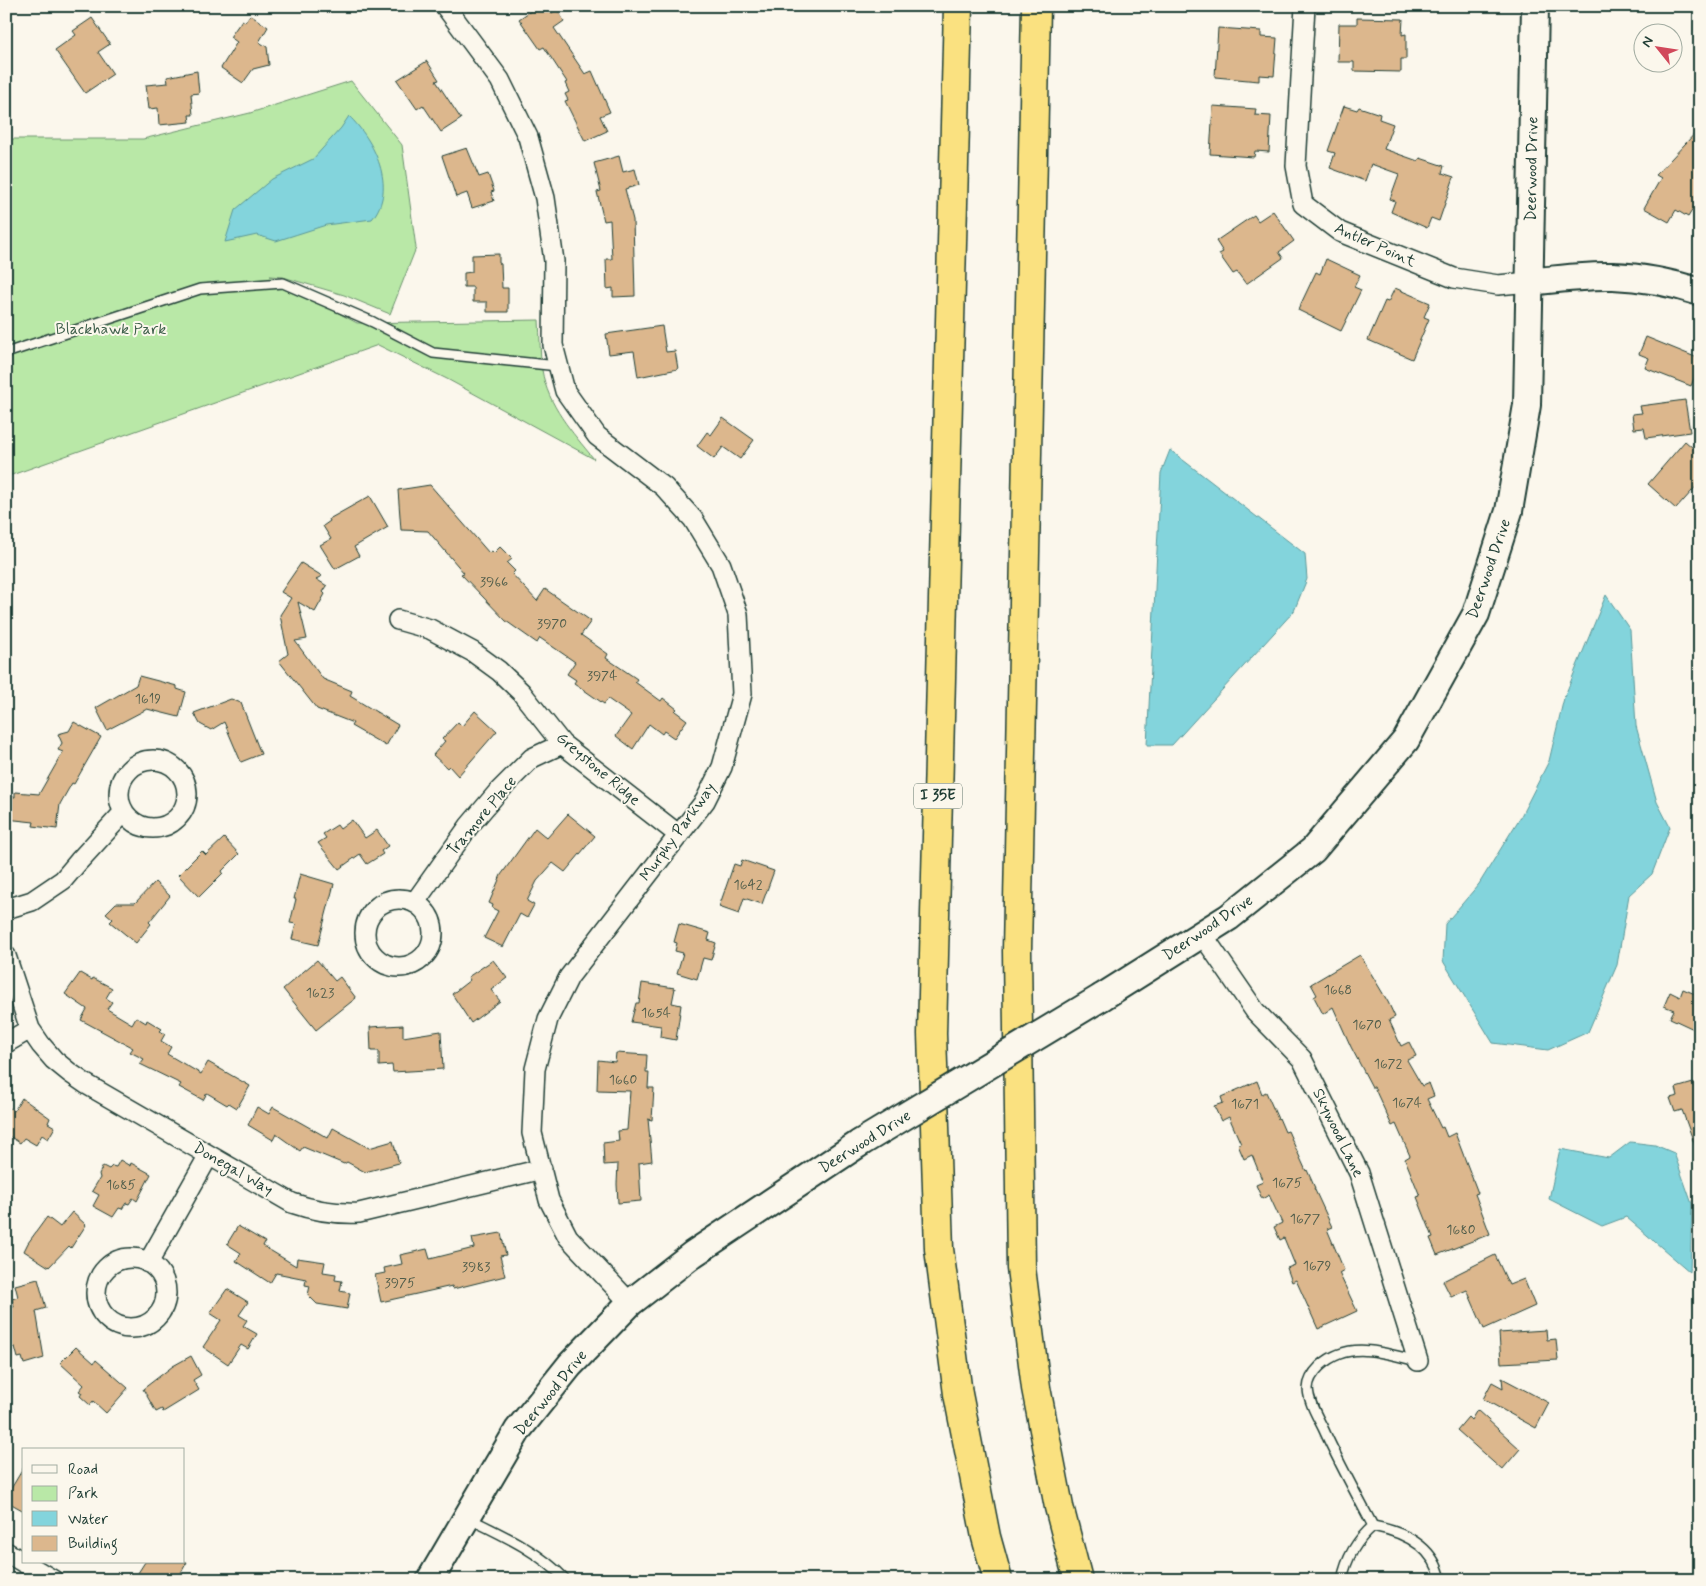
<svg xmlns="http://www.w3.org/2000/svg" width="1706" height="1586" font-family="Mynerve,sans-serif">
<rect width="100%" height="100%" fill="#fbf7ec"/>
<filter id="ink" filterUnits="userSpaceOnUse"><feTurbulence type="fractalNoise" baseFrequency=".02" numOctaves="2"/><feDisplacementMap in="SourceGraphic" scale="10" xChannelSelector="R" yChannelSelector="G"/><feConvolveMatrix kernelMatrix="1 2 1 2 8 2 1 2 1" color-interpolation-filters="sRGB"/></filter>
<g filter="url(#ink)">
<path fill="#b9e8a7" stroke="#6c926e" d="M351,81L402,145L416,248L390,314L344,295L283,277L270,276L357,323L539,320C540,337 540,354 542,370C548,406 572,432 594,459L447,379L378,345L6,477V139H143L250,113Z"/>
<path fill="#83d4dc" stroke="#5b9899" d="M349,116C374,140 398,188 372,219L326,225L276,241L257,235L225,242L235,210L272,179L313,159L341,128Z
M1170,450L1305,554L1307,579L1294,611L1172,745H1147L1161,473Z
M1606,595L1630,630L1636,726L1657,802L1670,827L1652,874L1629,895L1617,965L1588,1032L1548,1050L1493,1043L1443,961L1445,924L1479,884L1521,816L1549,761L1564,698Z
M1630,1142L1655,1145L1674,1153L1692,1204L1690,1272L1626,1217L1602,1226L1549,1199L1560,1149L1609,1158Z"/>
<path fill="#dcb78d" stroke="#1f3d34" d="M538,6H547L552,13L557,9L564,21L554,28L585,74L592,71L610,112L600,116L607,131L585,141L565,101L568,100L565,94L569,92L565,83L567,82L544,47L540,49L519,19Z
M250,15L268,27L259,42L267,47L269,65L253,69L243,83L221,68L237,42L230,37L242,20L245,22Z
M92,18L110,44L98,52L113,74L85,93L55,50L76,35L73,31Z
M1357,18L1403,19L1402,35L1406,34V59H1401V72L1354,71V62H1338L1339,24H1357Z
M1218,28L1261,31V37L1277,38L1274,76L1259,75V81L1215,77Z
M427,61L439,80L436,81L461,119L441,132L423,105L417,109L397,80Z
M197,71L199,93L191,94L193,115H189L190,122L159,125L158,108L149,109L146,85L168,83L167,77Z
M1213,106L1256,109L1255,115L1271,116L1269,152L1255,151L1254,157L1210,154Z
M1344,106L1357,110L1359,107L1380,114L1379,119L1393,124L1384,149L1418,161L1420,158L1444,166L1442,173L1454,177L1439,221L1431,218L1427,228L1391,212L1395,201L1390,199L1399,174L1371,164L1365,181L1330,168L1335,153L1328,151Z
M1700,128V198L1688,217L1676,210L1669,222L1644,208L1661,178L1656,175Z
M467,148L479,177L488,174L494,191L491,192L494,201L472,208L467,193L456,197L442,156Z
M619,156L623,172L635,169L639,185L625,189L633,220L635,296L613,297V288L607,289L606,259H612L610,220L604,221L597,192L601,191L594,163Z
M1273,211L1294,241L1279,252L1283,258L1246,284L1237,272L1233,274L1219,254L1223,252L1216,241L1254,215L1258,221Z
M499,254V263L501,264L502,288H508V312H487V302H473V287H464V273L472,272V255Z
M1326,259L1360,275L1354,287L1361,290L1341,331L1298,310L1316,272L1320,274Z
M1395,288L1430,303L1424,317L1429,319L1412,359L1368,340L1385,301L1388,302Z
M662,326L666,352L675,351L678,369L638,377L634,351L609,354L606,334Z
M1646,337L1700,359V364L1691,386L1645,368L1649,358L1639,354Z
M1685,400L1690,432L1646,438L1644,428L1634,429L1632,414L1642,413L1640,406Z
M723,418L754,440L740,459L723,447L714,459L697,446L707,432L711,435Z
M1685,441L1700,454V482L1676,509L1648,484Z
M430,485L489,553L492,551L494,553L500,547L512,559L507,563L515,571L512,574L537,601L545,589L591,621L581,635L608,654L606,658L637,679L635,682L661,701L663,698L677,709L675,711L687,720L674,738L664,731L662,734L649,724L633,749L616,736L631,715L608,699L604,704L574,683L576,680L567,674L575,662L540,638L537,643L506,621L461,574L464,573L428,531L401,530L398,490Z
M370,496L388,527L354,547L359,556L335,569L320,545L331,539L323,526L330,521L329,519Z
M301,563L322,576L316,579L327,586L323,592L325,594L315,612L298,602L307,639L295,641L323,679L352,691L350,696L398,725L386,746L351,726L353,723L317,709L279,661L288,654L280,615L291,598L281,592Z
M139,676L177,686V689L186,692L179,717L147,709L107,730L96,708L136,685Z
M231,699L241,703L261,754L241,762L224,722L211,730L200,724L194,713Z
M475,711L497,731L458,776L449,766L447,768L433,755L445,741L442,739L458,722L462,726Z
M74,722L101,737L74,784L72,783L60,804L57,829L33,826L34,822L6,819V796L15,797V792L39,794L63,752L58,750L62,743L58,734L69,731Z
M568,814L595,836L565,872L553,863L537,881L527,901L534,905L527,918L520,914L503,947L484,938L498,911L492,908L493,905L489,903L501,875L535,828L547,838Z
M352,820L365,838L377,830L388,846L381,851L383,854L367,864L360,854L339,869L318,843L326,838L323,834L337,825L340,829Z
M224,838L239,854L222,871L223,873L199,897L178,875L202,851L206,855Z
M742,860L774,871L762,904L744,898L739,914L719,907L734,864L740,866Z
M300,874L334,884L318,945L292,939L296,924L290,923L296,899H294Z
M155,882L170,896L149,922L151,924L136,943L110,922L113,919L106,913L116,903H135Z
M679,924L710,933L708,940L716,943L711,960L703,958L697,979L677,973L683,953L675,951L677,943L674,942Z
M1360,955L1388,1002L1395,1017L1389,1020L1401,1046L1409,1042L1416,1056L1407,1060L1422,1086L1429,1083L1434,1096L1427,1099L1441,1128L1443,1127L1447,1137L1455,1133L1478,1193L1475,1194L1490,1234L1437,1255L1430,1238L1433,1237L1417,1197L1420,1196L1405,1159L1410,1156L1396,1124L1392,1126L1374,1087H1372L1351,1047L1333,1007L1323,1014L1314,997L1317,995L1311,984Z
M317,960L335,981L340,977L356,998L316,1030L283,989Z
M493,960L507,978L491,990L500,1001L471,1023L452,994L470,980L468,977Z
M80,973L92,980L93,978L112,988L106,998L112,1002L107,1009L132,1024L136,1017L146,1023L147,1020L162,1029L160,1031L165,1034L161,1041L171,1047L167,1054L201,1074L208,1062L250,1086L237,1108L229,1103L227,1105L207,1093L203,1100L179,1087L181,1084L140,1064L144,1059L130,1052L133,1048L81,1020L87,1009L65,994Z
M642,983L675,988L672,1003L681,1005L676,1040L660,1037L661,1026L631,1022L636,1003H639Z
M1683,989L1700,996V1032L1670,1018L1674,1010L1664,1006L1670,992L1680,997Z
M403,1025V1037L441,1031L443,1069L393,1072L392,1065L379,1066V1051H371L370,1027Z
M616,1053L647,1055L646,1072H649L648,1088H654L652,1120L648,1119L652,1161L639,1163L641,1201L618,1203L617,1184L618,1164L604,1165L603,1143L619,1141L618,1131L627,1130L630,1091L597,1090L598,1060L615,1062Z
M1257,1081L1262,1094L1266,1092L1278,1119L1279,1118L1285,1132L1288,1131L1306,1171L1307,1170L1315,1188H1314L1332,1227L1327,1229L1344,1270L1339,1273L1357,1311L1318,1329L1296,1280L1292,1282L1287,1268L1295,1265L1284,1238L1280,1240L1274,1227L1282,1223L1269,1195L1262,1199L1256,1185L1263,1182L1252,1155L1244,1159L1238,1145L1241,1144L1229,1117L1221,1121L1214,1106L1223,1103L1221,1097Z
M1700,1081V1150L1697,1151L1682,1110L1675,1112L1670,1098L1678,1096L1676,1088Z
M22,1098L50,1118L48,1123L55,1127L48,1139L42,1135L36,1145L24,1138L20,1143L6,1134V1105L14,1111Z
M257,1107L269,1114L273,1107L328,1138L333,1128L369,1148L393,1141L399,1163L365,1172L347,1162L344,1164L303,1147L300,1151L276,1134L273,1140L248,1125Z
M120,1160L130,1166L131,1163L151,1174L137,1201L133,1198L129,1204L126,1203L122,1209L119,1208L113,1217L93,1206L99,1195L92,1191L100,1178L99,1174L103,1166L109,1169L112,1166L116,1167Z
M72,1212L86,1225L71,1248L69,1246L49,1267L24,1251L28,1243L47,1217L60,1227Z
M238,1226L265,1242L263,1246L296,1266L297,1258L325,1262L323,1272L336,1274L335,1280L342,1281L340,1291L350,1293L347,1309L317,1304L308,1295L310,1286L305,1285L306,1279L276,1273L270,1283L236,1261L241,1253L227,1244Z
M501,1233L506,1255L500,1256L505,1276L453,1289L452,1286L381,1302L375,1275L385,1273L384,1268L402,1264L400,1255L427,1249L430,1259L474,1248L472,1238Z
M1495,1255L1509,1285L1524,1279L1535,1306L1484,1329L1467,1290L1451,1297L1443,1281Z
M38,1279L46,1308L36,1311L44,1358L24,1364L22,1357L18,1358L15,1347L12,1348L6,1334V1308L14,1307L12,1299L18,1297L15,1285Z
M227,1289L248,1302L239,1315L247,1320L243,1326L257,1334L248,1349L241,1345L228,1364L203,1347L221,1320L210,1313Z
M1546,1330L1547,1340L1556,1339L1558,1360L1501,1363L1499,1333Z
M76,1347L94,1363L96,1360L128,1388L106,1413L93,1401L90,1405L80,1396L82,1393L79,1391L84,1385L60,1363Z
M191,1356L201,1375L193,1380L199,1390L163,1412L162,1409L156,1412L143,1389L173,1366Z
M1502,1378L1549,1403L1536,1428L1483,1399L1492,1382L1503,1388Z
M1477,1410L1520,1449L1502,1470L1457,1430L1468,1417L1471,1420Z
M24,1467V1511L6,1501V1497Z
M145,1562H187L177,1580H150L138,1573Z"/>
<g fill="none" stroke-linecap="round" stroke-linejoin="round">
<g stroke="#1f3d34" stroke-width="12">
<path id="lane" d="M6,353L200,289L283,283L373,322L433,353L558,366
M470,1519C503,1535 540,1552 566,1580
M1373,1526C1356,1494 1338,1461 1323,1428C1317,1416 1309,1403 1308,1389C1308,1380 1314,1372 1320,1366C1349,1339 1384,1353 1417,1361
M1373,1526C1404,1532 1434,1546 1441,1580
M1342,1580C1346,1559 1357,1540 1373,1526"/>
</g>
<g stroke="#1f3d34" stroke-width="22">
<path id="street" d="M445,6L500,80L528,137L545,198L554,261L553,345L565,391L597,436L664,487L693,519L721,565L738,614L742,694L722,767L705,801L569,977L548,1019L535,1069L532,1133L549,1200L568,1237L630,1303
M1305,6L1296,166L1303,204L1340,232L1454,278L1498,285L1529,282
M398,620L430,629L473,652L499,671L521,692L562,744L679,835
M119 794a34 34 0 1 1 68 0a34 34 0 1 1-68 0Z
M365 933a34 34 0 1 1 68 0a34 34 0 1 1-68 0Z
M415,902L469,826L497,793L532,758L562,744
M6,909L32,901L63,880L79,861L124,812
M1202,934L1255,1011L1302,1059L1359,1173L1418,1361
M6,956L30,1029L41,1045L54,1060L70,1073L86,1084L292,1203C315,1211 335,1214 359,1213L542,1169
M6,1043L30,1029
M96 1293a35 35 0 1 1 70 0a35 35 0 1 1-70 0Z
M148,1263L209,1155
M6,1552L53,1580"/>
</g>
<g stroke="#1f3d34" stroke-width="30">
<path id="secondary" d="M1529,282C1557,279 1586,275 1613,276C1643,277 1672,283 1700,292
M1102,997L1229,917L1313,850L1406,740L1476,614L1509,511L1527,405L1535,6
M430,1580L518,1430L570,1365L630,1303L693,1254L860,1143"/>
</g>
<g stroke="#1f3d34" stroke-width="31">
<path id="highway" d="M958,6L932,1034L939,1249L958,1394L986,1537L998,1580
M1036,6L1017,951L1021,1268L1036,1388L1059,1507L1078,1580"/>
</g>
<use href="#lane" stroke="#fbf7ec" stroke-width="9"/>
<use href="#street" stroke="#fbf7ec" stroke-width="19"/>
<use href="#secondary" stroke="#fbf7ec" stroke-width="26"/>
<use href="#highway" stroke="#fae180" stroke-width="28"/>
<g stroke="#1f3d34" stroke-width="30" stroke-linecap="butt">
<path id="secondary-bridge" d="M860,1143L1102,997"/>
</g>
<use href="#secondary-bridge" stroke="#fbf7ec" stroke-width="26"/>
</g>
</g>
<g text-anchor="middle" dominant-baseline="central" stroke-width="4" stroke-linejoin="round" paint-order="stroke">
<g font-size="14" fill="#4e5c4a">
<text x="494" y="582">3966</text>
<text x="552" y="624">3970</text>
<text x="602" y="676">3974</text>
<text x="148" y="699">1619</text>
<text x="748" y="885">1642</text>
<text x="1338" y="990">1668</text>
<text x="320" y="993">1623</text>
<text x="656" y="1013">1654</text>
<text x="1367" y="1025">1670</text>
<text x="1388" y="1064">1672</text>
<text x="623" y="1080">1660</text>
<text x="1407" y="1103">1674</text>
<text x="1245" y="1104">1671</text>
<text x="1287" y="1183">1675</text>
<text x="121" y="1185">1685</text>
<text x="1305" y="1219">1677</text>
<text x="1461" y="1230">1680</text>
<text x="1317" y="1266">1679</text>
<text x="476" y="1267">3983</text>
<text x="400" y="1283">3975</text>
</g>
<rect fill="#fbf7ec" stroke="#61756b" stroke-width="1" x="914" y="783.5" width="48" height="25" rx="4"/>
<g font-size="15" font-weight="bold" fill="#1f3d34">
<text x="938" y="796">I 35E</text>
</g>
<g font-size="16" fill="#1f3d34" stroke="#fbf7ec">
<text transform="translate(1532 169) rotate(-89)">Deerwood Drive</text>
<text transform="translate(1375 245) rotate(24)">Antler Point</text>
<text transform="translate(1489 569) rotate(-71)">Deerwood Drive</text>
<text transform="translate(598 769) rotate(40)">Greystone Ridge</text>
<text transform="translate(482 816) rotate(-50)">Tramore Place</text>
<text transform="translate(678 832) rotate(-54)">Murphy Parkway</text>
<text transform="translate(1208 928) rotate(-34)">Deerwood Drive</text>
<text transform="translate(1338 1133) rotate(64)">Skywood Lane</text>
<text transform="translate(865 1142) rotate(-32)">Deerwood Drive</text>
<text transform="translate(233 1169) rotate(30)">Donegal Way</text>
<text transform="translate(551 1393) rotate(-51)">Deerwood Drive</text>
</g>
<g font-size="16" fill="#3e5f4b" stroke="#fbf7ec">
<text x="111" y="329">Blackhawk Park</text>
</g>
</g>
<rect width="1706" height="1586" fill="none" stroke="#fbf7ec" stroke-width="25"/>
<rect x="12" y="12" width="1681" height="1561" fill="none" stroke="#1f3d34" stroke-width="2" filter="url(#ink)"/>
<rect x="22" y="1448" width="162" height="115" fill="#fbf7ec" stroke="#a3ada2"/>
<rect x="32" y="1465" width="25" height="8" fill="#fbf7ec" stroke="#a3ada2"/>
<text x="68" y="1474" font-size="15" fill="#1f3d34">Road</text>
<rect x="32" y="1486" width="25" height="15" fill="#b9e8a7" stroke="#a3ada2"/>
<text x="68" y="1498" font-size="15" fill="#1f3d34">Park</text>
<rect x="32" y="1511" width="25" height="15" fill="#83d4dc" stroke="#a3ada2"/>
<text x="68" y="1524" font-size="15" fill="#1f3d34">Water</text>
<rect x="32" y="1536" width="25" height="15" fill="#dcb78d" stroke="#a3ada2"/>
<text x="68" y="1548" font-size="15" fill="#1f3d34">Building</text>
<g transform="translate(1658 48) rotate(300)"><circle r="24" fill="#fbf7ec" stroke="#a3ada2"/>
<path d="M0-4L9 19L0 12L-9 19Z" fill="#d1495b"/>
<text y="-8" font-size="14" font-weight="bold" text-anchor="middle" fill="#1f3d34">N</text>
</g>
</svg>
